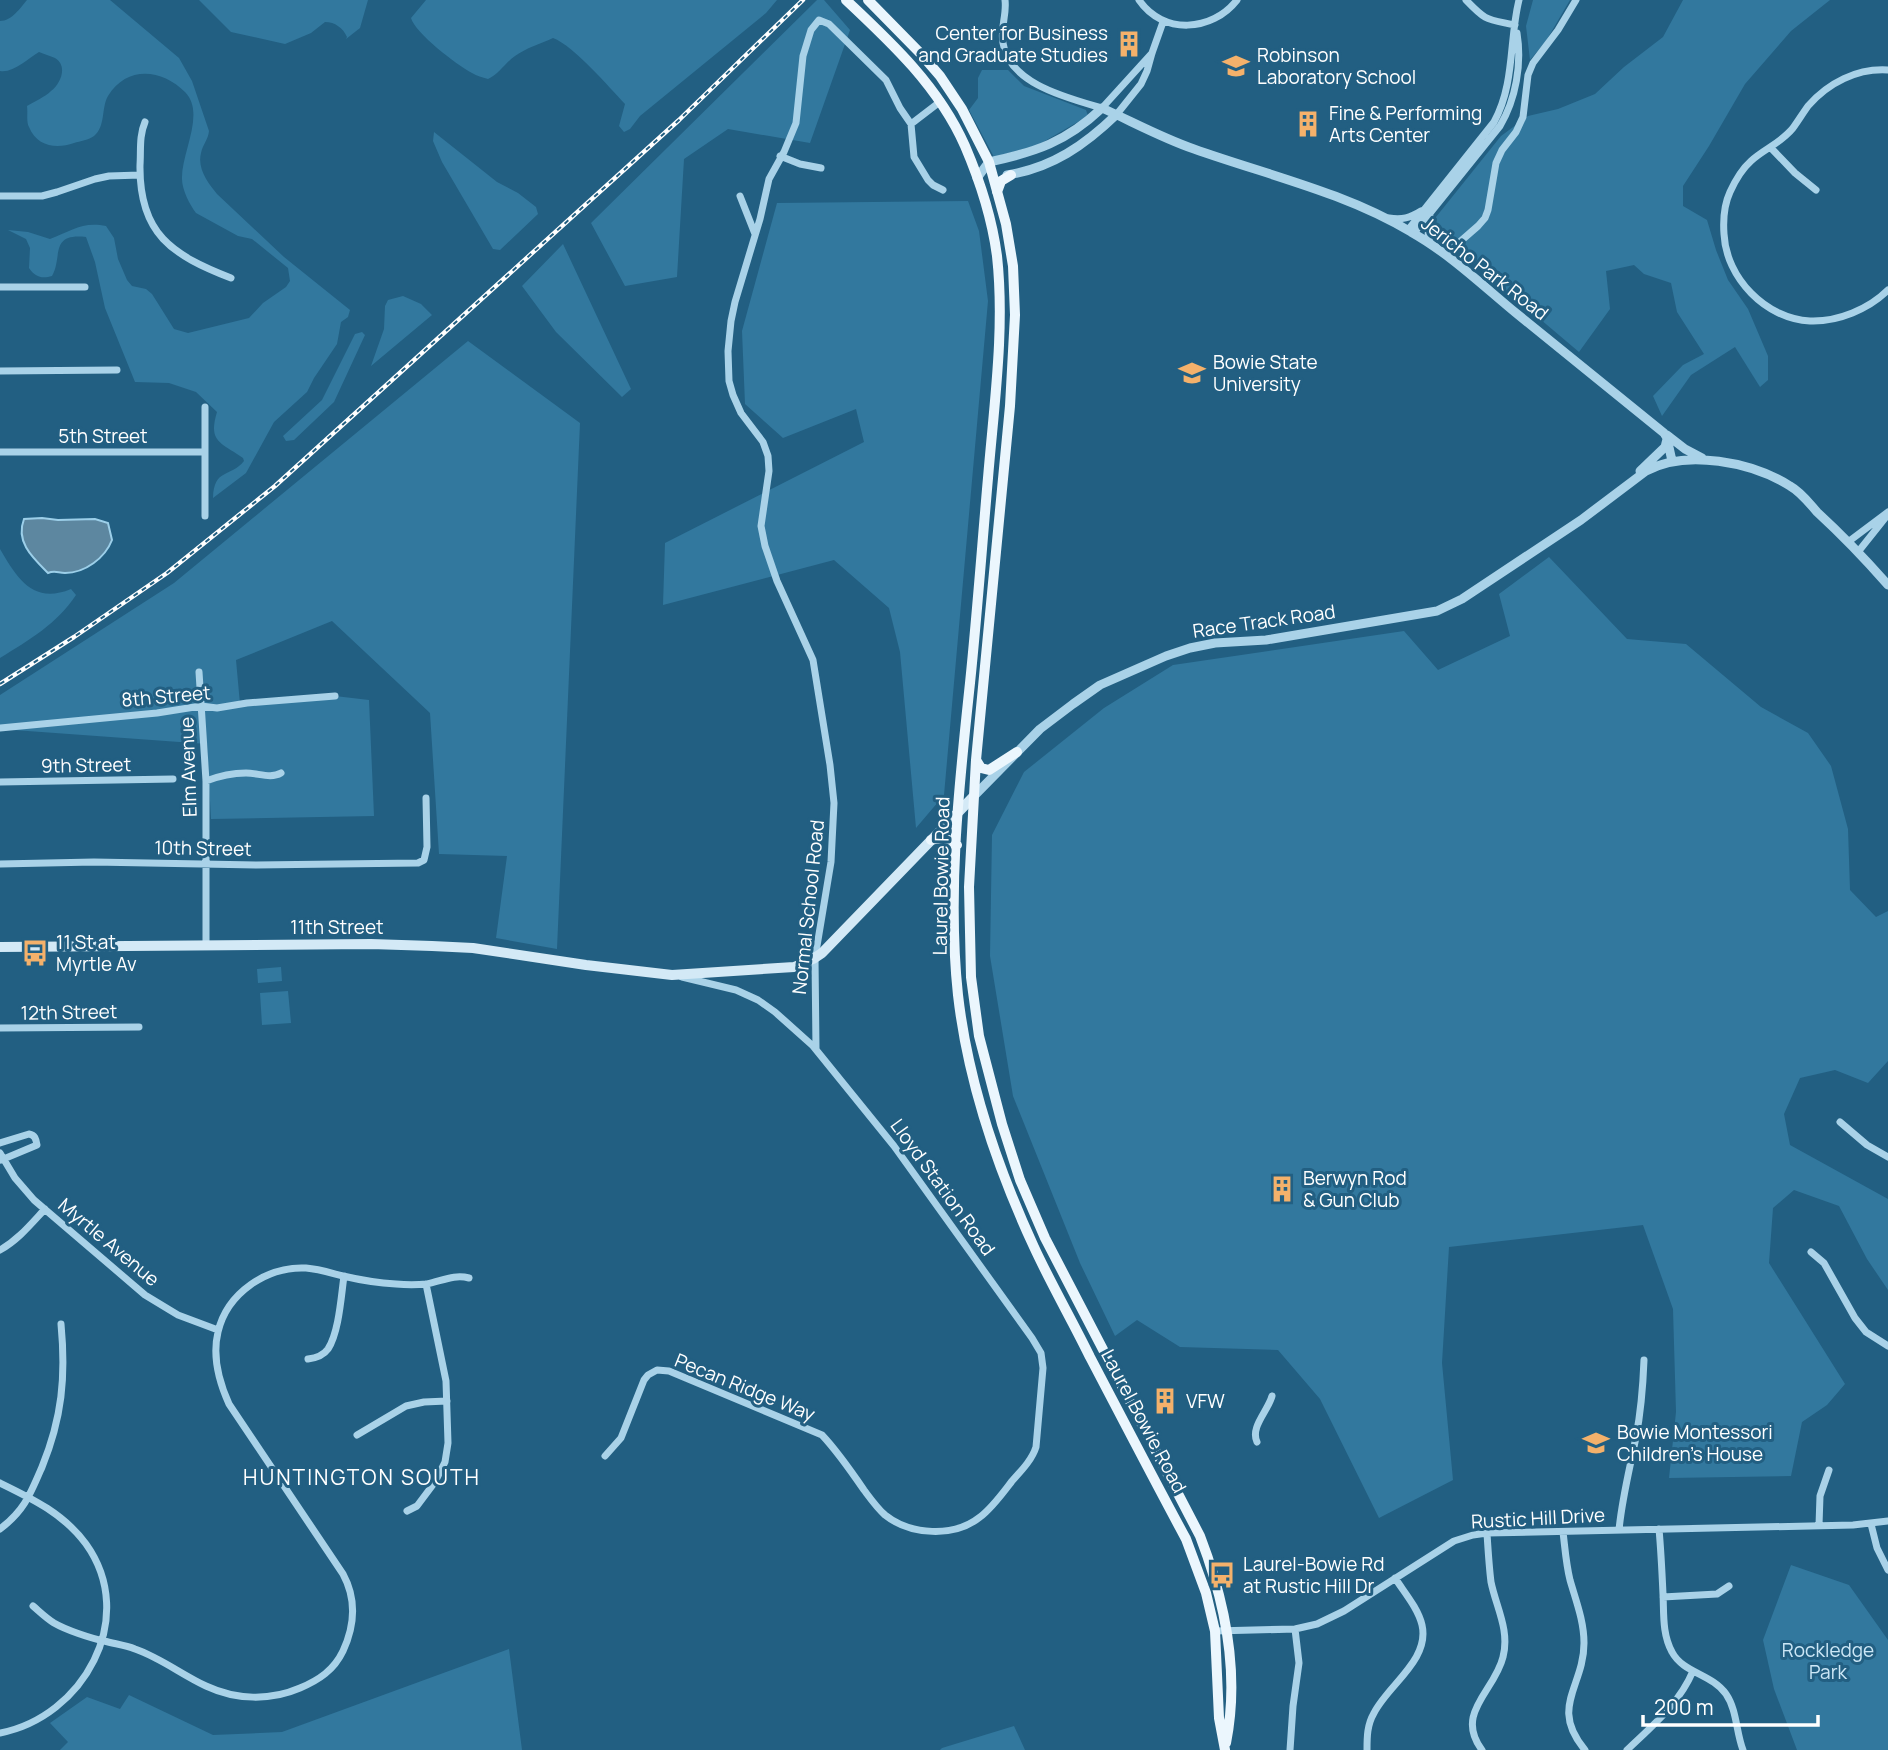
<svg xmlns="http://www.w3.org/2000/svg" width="1888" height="1750" font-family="Manrope,sans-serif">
<rect width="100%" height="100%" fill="#225f82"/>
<path fill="#32789e" d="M27,0H110L179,58L192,81L209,131C208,140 203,144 201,153C197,169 208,183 217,194L284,257L350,310L348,317L341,322L337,344L314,378L307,392L274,422L246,473L213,498C214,468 230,478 244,461L243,458C220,442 208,442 217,412L196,392L169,383L135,382L105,308L95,262L86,237C49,233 63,257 52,276C42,279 35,277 29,268L30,248L26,239L8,230L28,232L50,239C71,231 83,221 106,226L114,238L118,259L127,280L132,286L146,289L152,294L174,329L188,333L249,318L263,303L286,287L290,281L288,268L252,239L238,236L196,213C190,205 182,190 182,179C181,153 206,113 185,92C162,69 127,65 108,96C101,108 106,126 94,136C89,140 80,141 74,143C57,149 37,147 29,127C26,122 28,112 27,106C35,101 45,97 51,91C61,83 68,66 55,58C50,56 44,54 39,52C27,59 14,73 0,71V21C12,21 20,8 27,0Z
M199,0H368L360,28L346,39L347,37C343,28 335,22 325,22L311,33L285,44L231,32Z
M426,0H777L766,13L640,116L630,129L624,132L619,126L625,104C609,87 574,46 553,38C540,44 526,48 515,56C505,63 499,74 488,79C482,77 477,76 472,73C457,65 415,33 411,18Z
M817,0H824L850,30L810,143L728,129L684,159L677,277L625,286L591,223Z
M1533,0H1570L1546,41L1530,60L1526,26Z
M1683,0H1830L1791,31L1745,84L1709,146L1683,186V206L1707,220L1716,250L1728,280L1748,309L1768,356V380L1760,387L1735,347L1691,375L1662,416L1653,396L1683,365L1704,354L1677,312L1671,283L1644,274L1634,265L1606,271L1610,309L1579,352L1462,253L1438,237L1436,217L1501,136L1528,116L1558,109L1595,94L1624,67L1663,37Z
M982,70H1008L1024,86L1086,110L1088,116L1038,145L994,157L969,110L978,98V78Z
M434,132L497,182L518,193L536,207L538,214L500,250L493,249L442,162L433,141Z
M968,201L979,231L988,301L944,795L916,828L900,652L889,608L834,560L663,605L665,543L864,442L856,409L783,438L745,404L742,331L777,203Z
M563,244L631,389L622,397L556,332L522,286Z
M403,296L421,304L432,315L371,366L384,329L385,306L388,300Z
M362,332L365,335L334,402L294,440L286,441L283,436L322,400L355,334Z
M468,341L580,423L557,949L496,938L507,856L439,854L430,713L332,621L236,660L240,704L335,696L369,700L374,816L211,819L207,744L0,729V695L174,583Z
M0,549C17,578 33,605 71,589L76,595C57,624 29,640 0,658Z
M1549,557L1627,639L1686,644L1761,707L1808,733L1831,766L1848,829L1850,890L1876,917L1888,911V1061L1868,1083L1835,1070L1800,1078L1784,1114L1790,1145L1888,1199V1290L1867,1259L1839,1206L1794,1190L1773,1208L1769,1263L1845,1384L1827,1405L1802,1422L1791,1476L1669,1478L1676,1412L1673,1309L1643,1225L1449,1247L1442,1363L1453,1480L1379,1518L1320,1399L1278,1350L1180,1347L1137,1320L1115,1336L1080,1263L1013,1096L990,956L992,835L1024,772L1104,708L1173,665L1404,631L1438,670L1510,636L1499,594Z
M281,967L282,981L258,983L257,969Z
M288,991L291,1023L262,1025L260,993Z
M1791,1565L1849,1585L1888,1640V1750H1797L1774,1689L1763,1640Z
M509,1649L522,1750H60L68,1742L50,1723L87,1697L120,1709L129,1695L213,1735L282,1732Z
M1014,1726L1025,1750H940L942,1748Z"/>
<path fill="#5d87a0" stroke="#9ccfe9" stroke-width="2" d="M42,518L58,520L95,519L108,523L112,540C105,558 85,573 65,573C58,573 55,570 48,573C33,558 15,542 24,519Z"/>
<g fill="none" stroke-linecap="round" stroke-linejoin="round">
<path stroke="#a9d2e8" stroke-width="7" d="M1005,0C1007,15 1000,28 1003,43C1009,84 1068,98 1102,108L1152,53
M1139,0C1163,35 1212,32 1237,0
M1466,0C1487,22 1487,19 1515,25
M1888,70C1857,68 1828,83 1808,106C1803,113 1798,121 1793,128C1781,143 1764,149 1751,161C1742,169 1735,181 1730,192C1724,205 1723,220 1724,234C1726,278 1766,319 1810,321C1838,322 1869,309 1888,290
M1117,114L1141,84L1147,71L1152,53L1163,22
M145,122C139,136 141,150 140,165C139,234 172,255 231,278
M911,124L941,101
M1771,148L1795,173L1816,190
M780,156L800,164L821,168
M0,196H42L57,192L95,179L109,176L140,175
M740,196L755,234
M1430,213L1428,236L1430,243
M1389,218C1402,220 1410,218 1421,211
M1408,230L1494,122C1515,84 1509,40 1519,0
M1414,233L1500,126C1516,99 1522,64 1517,33
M1446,254L1478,226L1485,218L1488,210L1496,163L1502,150L1516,132L1523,117L1528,75L1533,63L1558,30L1576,0
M0,287H85
M0,371L117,370
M205,407V516
M0,452H205
M1848,542L1888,512
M1858,552L1886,517
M199,672L206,781V946
M0,728L157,713L201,706L217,708L247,703L335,696
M206,781C219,776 232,773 246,773C258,773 271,779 281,773
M0,782L173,779
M0,864L94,862L256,865L418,863L424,860L427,847L426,798
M0,1028L139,1027
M816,1049L815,958L831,862L834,803L830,765L813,660L777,581L765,546L761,526L769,471L768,456L763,442L741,413L733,395L729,381L728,351L731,321L735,302L760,219L769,179L784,152L796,123L803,56L811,30L819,20L829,24L886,80L900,108L911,124L914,157L928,180L933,185L943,190
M1840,1122L1867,1145L1888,1157
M0,1143L29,1134C35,1135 36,1139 37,1145L1,1160
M0,1153L15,1178L34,1200L145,1295L178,1315L218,1330
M0,1250C18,1240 31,1224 45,1209
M1811,1252L1824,1263L1855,1318L1866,1332L1888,1346
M308,1359C316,1358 323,1356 328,1349C339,1332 341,1297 344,1276
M357,1435L406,1406L424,1402L447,1401
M1257,1442C1250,1427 1268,1411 1272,1396
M605,1456L621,1438L644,1380L648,1375L657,1370L669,1371L822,1435C838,1452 851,1471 864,1490C870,1498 877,1508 885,1515C910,1535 954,1538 980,1517C992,1508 1002,1494 1012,1481C1021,1471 1032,1460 1036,1447L1043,1368L1041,1353L1032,1338L894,1146L813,1046L775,1012L758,1000L736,990L682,977
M0,1483C33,1499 64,1514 86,1544C139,1618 83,1717 0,1733
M407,1511L417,1506L435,1482L445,1462L448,1443L446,1381L426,1284
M1871,1524L1877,1548L1888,1570
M1819,1525L1820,1496L1829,1470
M0,1529C24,1511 30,1495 42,1467C62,1418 66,1377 61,1324
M1659,1529C1661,1551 1662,1572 1663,1594C1664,1613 1662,1634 1672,1652C1683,1673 1712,1674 1726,1694C1737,1710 1736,1732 1743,1750
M1619,1530C1622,1498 1630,1468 1636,1437C1641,1411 1643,1386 1644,1360
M1563,1532C1565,1548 1566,1564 1570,1580C1576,1601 1584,1621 1584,1643C1584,1687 1549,1707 1585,1750
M1663,1597L1717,1594L1729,1586
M33,1606C40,1612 46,1618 54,1623C66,1630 90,1638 104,1641C115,1644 125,1645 135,1649C161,1658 182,1675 206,1686C236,1700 270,1701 300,1688C319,1680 334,1670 343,1651C355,1625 356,1598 343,1574L229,1404C219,1382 212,1357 218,1332C227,1293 267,1266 306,1268C319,1269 331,1273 343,1276C360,1280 378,1283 396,1284C406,1285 417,1285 427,1284C442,1281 454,1274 469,1278
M1215,1631L1295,1629L1317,1624L1344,1611L1454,1541L1473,1535L1487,1533L1853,1525L1888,1521
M1290,1750L1293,1706L1299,1663L1295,1629
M1367,1750C1367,1737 1367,1725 1374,1713C1388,1685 1430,1660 1422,1625C1418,1608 1404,1592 1395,1578
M1482,1750C1454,1713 1495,1691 1503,1657C1510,1630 1496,1607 1491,1582C1489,1566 1488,1549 1487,1533
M1627,1750C1653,1725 1679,1704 1693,1671"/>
<path stroke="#a9d2e8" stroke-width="9" d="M1007,175C1052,168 1085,145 1117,114
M977,178L989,162C1036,152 1066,142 1102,108C1133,122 1162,138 1194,149C1267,175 1344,192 1411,232C1450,254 1482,285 1516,313C1565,353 1615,393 1664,433L1667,438L1672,461
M1667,435L1685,449L1702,458
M1640,471L1665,447L1667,439
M973,797L1040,729L1073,704L1100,685L1166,656L1190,648L1215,643L1266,640L1437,611L1462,599L1581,520L1646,471C1686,449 1752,462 1790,486C1801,492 1809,503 1817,512C1842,535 1866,560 1888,585"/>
<path stroke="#d3e9f6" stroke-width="10" d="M0,947L371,944L432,946L473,948L586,965L672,975L794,967L813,959L822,953L973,797"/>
<path stroke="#ebf6fd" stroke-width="10" d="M846,0C892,43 939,87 965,146C980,181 992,218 997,256C1005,329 994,405 988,478C982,546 977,615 970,683C959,786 947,892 958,995C968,1083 997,1167 1034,1247C1051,1284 1072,1320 1090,1357C1122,1418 1153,1478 1186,1539L1206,1593L1215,1631L1219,1718L1225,1750
M868,0L921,54L940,76L962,109L989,162L1006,224L1013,266L1015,315L1010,406L976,760L969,887L971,977L979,1036L1002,1124L1020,1180L1045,1238L1200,1536C1225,1601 1240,1673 1226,1743
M997,192L1001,181L1011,175
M976,760L981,768L989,770L1017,752
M931,840C942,837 947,838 957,845"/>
<g stroke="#fff" stroke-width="4.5">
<path id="rail" d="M0,684L74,637L167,573L275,486L679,120L803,0"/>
</g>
<use href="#rail" stroke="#225f82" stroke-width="2" stroke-dasharray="5" stroke-linecap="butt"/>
</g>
<defs>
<g id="building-bare" transform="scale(2.1)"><path d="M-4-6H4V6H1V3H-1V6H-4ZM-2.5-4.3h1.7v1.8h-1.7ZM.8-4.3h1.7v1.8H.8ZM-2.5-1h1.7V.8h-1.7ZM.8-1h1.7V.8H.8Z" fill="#f4b16b" stroke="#225f82" stroke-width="2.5" paint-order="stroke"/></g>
<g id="school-bare" transform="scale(2.1)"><path d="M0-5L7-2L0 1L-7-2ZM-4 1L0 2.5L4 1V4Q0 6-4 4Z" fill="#f4b16b" stroke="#225f82" stroke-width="2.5" paint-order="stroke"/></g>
<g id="university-bare" transform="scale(2.1)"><path d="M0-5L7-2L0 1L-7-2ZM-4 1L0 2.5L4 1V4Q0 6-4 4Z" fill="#f4b16b" stroke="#225f82" stroke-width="2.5" paint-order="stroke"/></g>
<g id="bus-bare" transform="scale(2.1)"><path d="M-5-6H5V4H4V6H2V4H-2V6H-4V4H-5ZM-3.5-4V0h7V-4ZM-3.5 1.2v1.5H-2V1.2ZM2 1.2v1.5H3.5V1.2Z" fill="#f4b16b" stroke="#225f82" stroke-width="2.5" paint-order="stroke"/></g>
</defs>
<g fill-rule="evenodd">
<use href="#building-bare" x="1129" y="44"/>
<use href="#school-bare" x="1236" y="66"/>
<use href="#building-bare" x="1308" y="124"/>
<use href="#university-bare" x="1192" y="373"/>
<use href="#bus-bare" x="35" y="953"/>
<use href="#building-bare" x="1282" y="1189"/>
<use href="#building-bare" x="1165" y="1401"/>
<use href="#school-bare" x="1596" y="1443"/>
<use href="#bus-bare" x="1222" y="1575"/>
</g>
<g text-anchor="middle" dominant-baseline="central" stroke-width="6" stroke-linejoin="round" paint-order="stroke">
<g font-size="19" fill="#fff" stroke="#225f82" text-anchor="start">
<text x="1108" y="33" text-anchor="end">Center for Business<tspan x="1108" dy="22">and Graduate Studies</tspan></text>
<text x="1257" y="55">Robinson<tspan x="1257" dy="22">Laboratory School</tspan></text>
<text x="1329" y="113">Fine &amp; Performing<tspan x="1329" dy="22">Arts Center</tspan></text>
<text x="1213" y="362">Bowie State<tspan x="1213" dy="22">University</tspan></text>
<text x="56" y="942">11 St at<tspan x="56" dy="22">Myrtle Av</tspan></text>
<text x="1303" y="1178">Berwyn Rod<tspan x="1303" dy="22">&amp; Gun Club</tspan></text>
<text x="1186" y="1401">VFW</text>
<text x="1617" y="1432">Bowie Montessori<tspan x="1617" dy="22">Children's House</tspan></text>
<text x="1243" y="1564">Laurel-Bowie Rd<tspan x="1243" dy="22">at Rustic Hill Dr</tspan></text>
</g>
<g font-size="19" fill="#fff" stroke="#225f82">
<text transform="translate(1485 268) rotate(38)">Jericho Park Road</text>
<text x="103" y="436">5th Street</text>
<text transform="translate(1264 621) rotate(-8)">Race Track Road</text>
<text transform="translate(166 696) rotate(-5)">8th Street</text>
<text transform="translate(86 765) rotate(-1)">9th Street</text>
<text transform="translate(188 767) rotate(-92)">Elm Avenue</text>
<text transform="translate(203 848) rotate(1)">10th Street</text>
<text transform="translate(941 876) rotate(-89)">Laurel Bowie Road</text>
<text transform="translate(808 907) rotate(-84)">Normal School Road</text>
<text x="337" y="927">11th Street</text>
<text transform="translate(69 1012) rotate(-1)">12th Street</text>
<text transform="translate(943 1187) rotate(54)">Lloyd Station Road</text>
<text transform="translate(109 1242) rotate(40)">Myrtle Avenue</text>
<text transform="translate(745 1387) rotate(22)">Pecan Ridge Way</text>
<text transform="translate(1144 1421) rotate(62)">Laurel Bowie Road</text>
<text transform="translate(1538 1518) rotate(-3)">Rustic Hill Drive</text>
</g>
<g font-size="19" fill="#cce7f6" stroke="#225f82">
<text x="1828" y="1650">Rockledge<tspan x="1828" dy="22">Park</tspan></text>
</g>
<g font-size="21" letter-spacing="2" fill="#fff" stroke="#225f82">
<text x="362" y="1477">HUNTINGTON SOUTH</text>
</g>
</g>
<path d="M1643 1715v10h175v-10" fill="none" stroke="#ffffff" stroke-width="3.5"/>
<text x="1654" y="1715" font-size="21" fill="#ffffff" stroke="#225f82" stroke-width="5" paint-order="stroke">200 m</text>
</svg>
